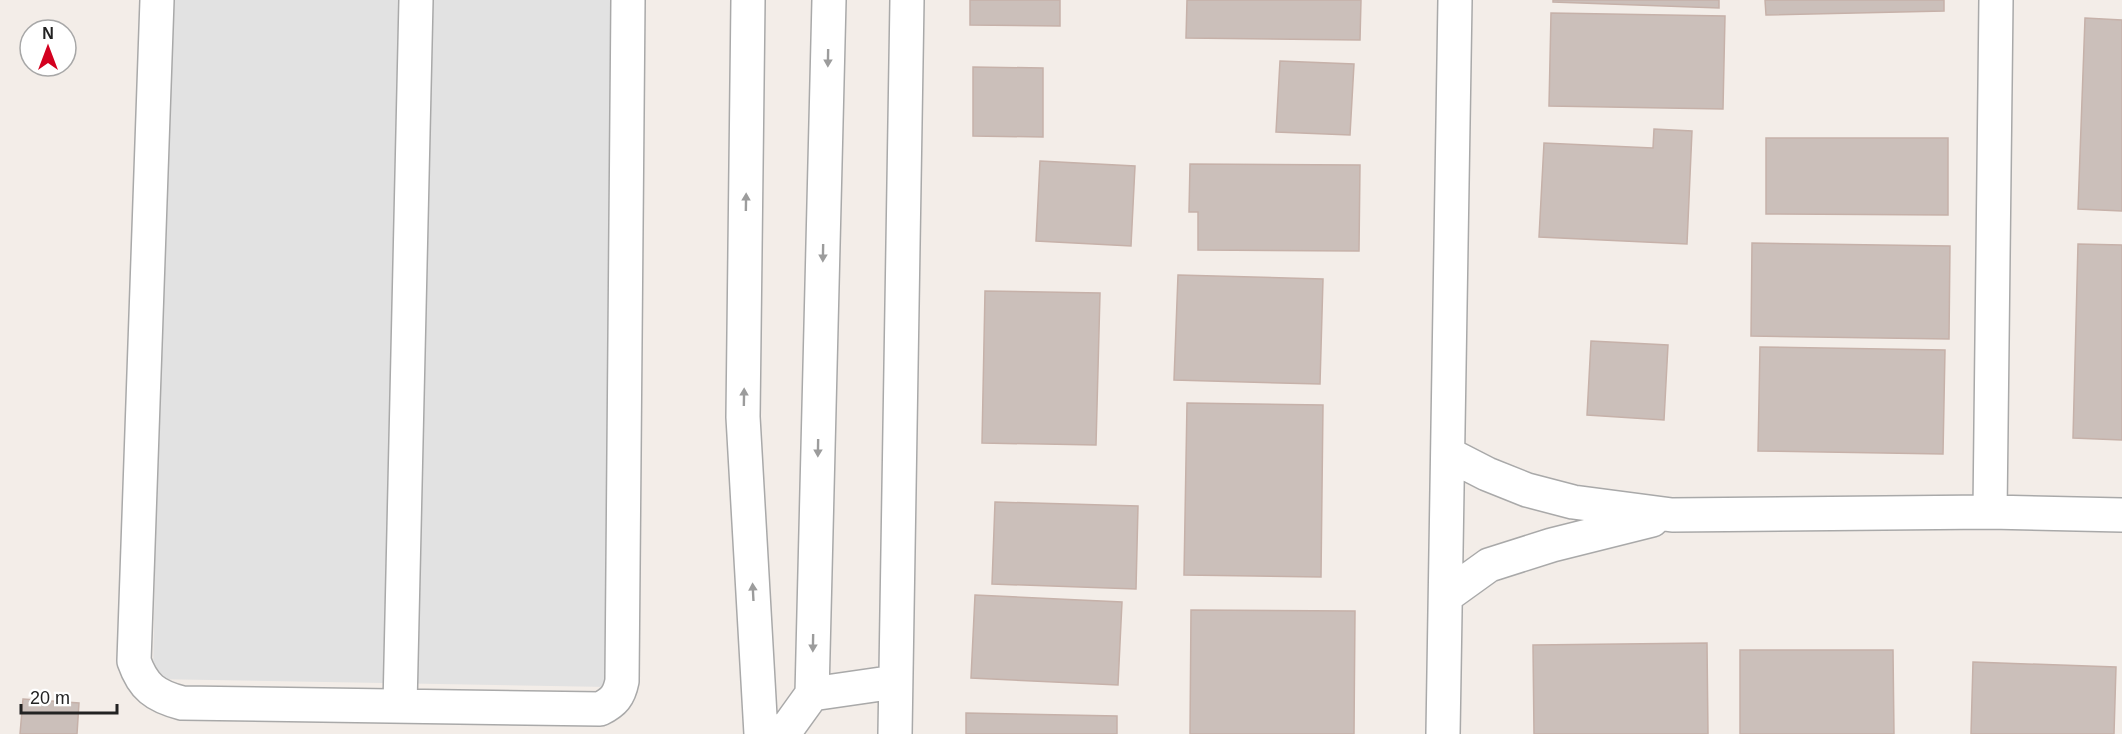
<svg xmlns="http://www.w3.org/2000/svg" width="2122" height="734" font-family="Arial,sans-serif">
<rect width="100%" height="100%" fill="#f3ede8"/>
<path fill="#e2e2e2" d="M164,0H617L609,687L153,679Z"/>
<path fill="#cbbfba" stroke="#c6b1a9" stroke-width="1.5" d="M970,0H1060V26L970,25Z
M1187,0H1361L1360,40L1186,38Z
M1553,0H1719V8L1553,2Z
M1765,0H1944V11L1766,15Z
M1551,13L1725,16L1723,109L1549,106Z
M2085,18L2122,20V211L2078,209Z
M1280,61L1354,64L1350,135L1276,132Z
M973,67L1043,68V137L973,136Z
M1654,129L1692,131L1687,244L1539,237L1544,143L1653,148Z
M1766,138H1948V215L1766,214Z
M1040,161L1135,166L1131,246L1036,241Z
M1190,164L1360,165L1359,251L1198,250V212H1189Z
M1752,243L1950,246L1949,339L1751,336Z
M2078,244L2122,245V440L2073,438Z
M1178,275L1323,279L1320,384L1174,380Z
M985,291L1100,293L1096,445L982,443Z
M1591,341L1668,345L1664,420L1587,415Z
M1760,347L1945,350L1943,454L1758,451Z
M1187,403L1323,405L1321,577L1184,575Z
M995,502L1138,506L1136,589L992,584Z
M975,595L1122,602L1118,685L971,678Z
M1191,610L1355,611L1354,734H1190Z
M1707,643L1708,734H1534L1533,645Z
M1740,650H1893L1894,734H1740Z
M1973,662L2116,667L2114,734H1971Z
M23,699L79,703L77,734H20Z
M966,713L1117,716V734H966Z"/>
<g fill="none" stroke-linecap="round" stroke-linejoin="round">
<g stroke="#a9a9a9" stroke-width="36">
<path id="minor" d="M157,0L134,661C143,687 155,696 182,703L600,709C614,702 619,696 622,681L628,0
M748,0L743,417L761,734
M1448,454L1487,474L1527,490L1573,502L1672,515L1990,512L2122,515
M1990,512L1996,0
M1446,596L1489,565L1552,545L1652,520
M812,694L895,682
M400,706L416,0
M776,734L789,726L812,694L829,0
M895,734L907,0
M1443,734L1455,0"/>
</g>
<use href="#minor" stroke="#fff" stroke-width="33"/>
</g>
<defs><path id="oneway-solid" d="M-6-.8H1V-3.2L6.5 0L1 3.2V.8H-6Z" transform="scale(1.5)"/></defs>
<g fill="#9c9c9c">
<use href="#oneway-solid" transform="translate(828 58) rotate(91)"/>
<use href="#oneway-solid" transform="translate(746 202) rotate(-89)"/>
<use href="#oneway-solid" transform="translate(823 253) rotate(91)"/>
<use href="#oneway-solid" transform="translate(744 397) rotate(-89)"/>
<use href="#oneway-solid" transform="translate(818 448) rotate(91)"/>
<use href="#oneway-solid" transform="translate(753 592) rotate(-93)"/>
<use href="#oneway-solid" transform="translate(813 643) rotate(91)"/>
</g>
<g transform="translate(48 48)"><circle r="28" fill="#ffffff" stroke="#a7a7a7" stroke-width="1.5"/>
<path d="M0-4.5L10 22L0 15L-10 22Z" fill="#d3001f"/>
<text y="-9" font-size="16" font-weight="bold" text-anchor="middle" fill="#222222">N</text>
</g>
<path d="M21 704v9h96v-9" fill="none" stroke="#222222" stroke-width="3"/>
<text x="30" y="704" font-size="18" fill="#222222" stroke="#ffffff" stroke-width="4.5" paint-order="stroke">20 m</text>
</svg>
